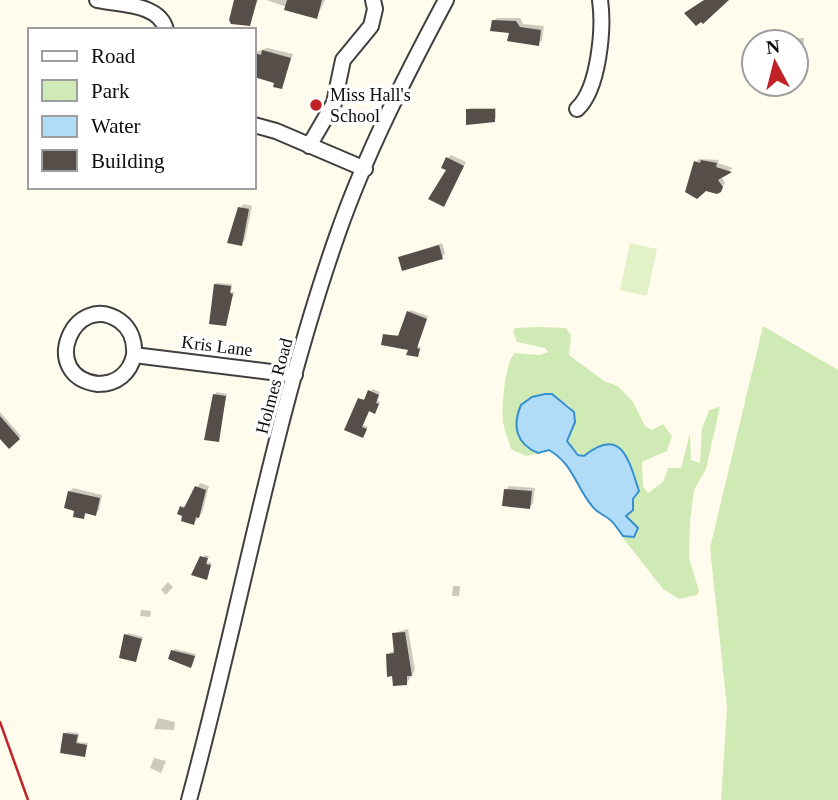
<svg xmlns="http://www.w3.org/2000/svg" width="838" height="800" font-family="'Times New Roman',serif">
<rect width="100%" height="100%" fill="#fffced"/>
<path fill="#d0eab6" d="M763,326L838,370V800H721L727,708L710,548Z
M538,327L566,328L571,335L569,355L604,381L618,386L633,402L645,426L652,430L663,424L672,436L667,451L642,462L643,486L648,493L663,482L668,468H681L690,433L691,460L700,463L702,429L709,410L720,407L706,469L694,490L690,521L689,558L699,591L697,595L679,599L663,589L623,538L621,533L623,536L632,524L626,515L634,506L633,499L639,490C628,458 635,461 602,444L584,456L570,447L567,441L572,432L570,406C554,396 544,390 526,400C514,420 513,442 538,453L526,456L511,449C509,440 504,431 503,422C501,408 505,361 515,353L539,355L548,352L545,348L517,342L513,332L515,328Z"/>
<path fill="#e2f1c8" d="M630,243L657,249L647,296L620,290Z"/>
<path fill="#b0dcf7" stroke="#3690d0" stroke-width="2" d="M545,394H552L574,412L575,422L567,441L578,455L584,456C622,425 629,461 639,491L633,499V510L626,516L638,528L634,537L623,536C618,530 615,523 609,519C603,514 597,513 592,506C575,485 573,464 549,450L538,453C516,444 512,426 521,405L532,397Z"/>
<path fill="#0003" d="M236,0H258L249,25L232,23Z
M266,0H325L317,17Z
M497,18H520L523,24L544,26L542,40L538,44L511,32L493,21Z
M796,38H804L803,54L796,55Z
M267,48L293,54L281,87L276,81L254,77V53Z
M470,108H496V119L468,124Z
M451,155L466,162L444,205L448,158Z
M699,159L719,160L718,163L733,168L721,176L725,183L720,191L696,162Z
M244,204L252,206L245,240L241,244L240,208Z
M442,243L445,253L442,257L400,258Z
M217,283L232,284L231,292H234L225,324L215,285Z
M410,310L428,316L417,346L421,347L418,355L384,335H400Z
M372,389L380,392L377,400L380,402L376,410H370L363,425L368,427L363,436L346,429L359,399H367Z
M217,392L227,394L218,440L215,394Z
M0,412L21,436L9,447L0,436Z
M200,483L209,486L202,513L194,523L181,507L188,505Z
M509,486L535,488L533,503L530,507L506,490Z
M73,488L102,495L99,510L95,514L88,512L83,517L69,492Z
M204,555L209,556L207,562L212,563L206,578Z
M168,582L173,587L166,595L161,590Z
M453,586H460L459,596H452Z
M141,610L151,611L150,617L140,616Z
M408,629L415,670L407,683L388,654L395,650L394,633Z
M128,633L143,637L135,661L126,635Z
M175,649L196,654L193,664L191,666L173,651Z
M158,718L175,722L174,730L154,729Z
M67,732L79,733L78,742L88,743L85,755L65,734Z
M154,758L166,761L161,773L150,768Z"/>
<path fill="#564e49" d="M234,0H257L250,26L231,24L229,20Z
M287,0H322L317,19L284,10Z
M704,0H729L703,24L701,22L696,26L684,13Z
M492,20L516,21L520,27L541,30L539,46L507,41L509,33L490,31Z
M262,50L291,58L282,89L273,87L274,83L254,77V53L261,55Z
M466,109H495V122L466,125Z
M446,157L464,166L444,207L428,199L446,170L441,168Z
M701,160L717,163L716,167L732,172L718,180L723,187L721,192L717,194L706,191L697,199L685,192L694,161L700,163Z
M238,207L249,209L242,246L227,243Z
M439,245L443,259L402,271L398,257Z
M214,284L231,286L230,293L233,294L226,326L209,324Z
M407,311L427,319L417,348L420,349L418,357L406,355L408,350L381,345L383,334L398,336Z
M368,390L379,395L376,403L379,404L375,414L369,411L362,427L367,429L363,438L344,430L358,398L364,400Z
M213,394L226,396L219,442L204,440Z
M0,416L20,439L9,449L0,439Z
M195,486L206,490L199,518L196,517L194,525L181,521L182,516L177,514L180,506L184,508Z
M504,489L532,491L530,509L502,506Z
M68,491L100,498L96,516L85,513L84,519L73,517L74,511L64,508Z
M200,556L208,558L206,564L211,565L207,580L191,575Z
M405,632L412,676H407V685L393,686L392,676L387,677L386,654L394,653L392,633Z
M124,634L142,639L136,662L119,658Z
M171,650L195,656L191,668L168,659Z
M63,733L78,735L76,743L87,745L85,757L60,753Z"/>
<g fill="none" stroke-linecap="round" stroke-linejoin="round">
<g stroke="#404040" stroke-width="18">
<path id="minor" d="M97,0C119,5 160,3 166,30
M577,109C599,89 604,28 600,0
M254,125L276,131L365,169
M309,146L334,103L343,60L371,26L375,9L373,0
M134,355C135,342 131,329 120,321C74,289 37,376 98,384C117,384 130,373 134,355L295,375
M189,800C240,613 273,419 337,236C365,155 406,75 446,0"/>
</g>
<use href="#minor" stroke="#fff" stroke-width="14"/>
<path stroke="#c02227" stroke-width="2.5" d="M0,722L28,800"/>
</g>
<circle fill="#c02227" stroke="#fff" stroke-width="2.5" cx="316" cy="105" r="7"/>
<g text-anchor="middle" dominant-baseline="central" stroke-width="7" stroke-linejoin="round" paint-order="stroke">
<g font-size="18" fill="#0d0d0d" stroke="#fff" text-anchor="start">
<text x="330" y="95">Miss Hall's<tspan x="330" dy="21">School</tspan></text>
</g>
<g font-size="18" fill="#0d0d0d" stroke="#fff">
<text transform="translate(217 346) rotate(7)">Kris Lane</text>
<text transform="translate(274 386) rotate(-75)">Holmes Road</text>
</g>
</g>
<rect x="28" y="28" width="228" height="161" fill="#ffffff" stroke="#9e9e9e" stroke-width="2"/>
<rect x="42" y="51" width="35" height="10" fill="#ffffff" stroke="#9e9e9e" stroke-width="2"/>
<text x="91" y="63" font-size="21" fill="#0d0d0d">Road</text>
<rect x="42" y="80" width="35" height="21" fill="#d0eab6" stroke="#9e9e9e" stroke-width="2"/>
<text x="91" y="98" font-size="21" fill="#0d0d0d">Park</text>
<rect x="42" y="116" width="35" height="21" fill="#b0dcf7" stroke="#9e9e9e" stroke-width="2"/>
<text x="91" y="133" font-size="21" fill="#0d0d0d">Water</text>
<rect x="42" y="150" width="35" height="21" fill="#564e49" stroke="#9e9e9e" stroke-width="2"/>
<text x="91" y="168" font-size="21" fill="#0d0d0d">Building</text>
<g transform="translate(775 63) rotate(353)"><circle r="33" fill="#ffffff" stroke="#9e9e9e" stroke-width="2"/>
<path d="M0-5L12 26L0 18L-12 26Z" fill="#c02227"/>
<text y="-10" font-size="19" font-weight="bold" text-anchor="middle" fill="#0d0d0d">N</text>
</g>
</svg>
